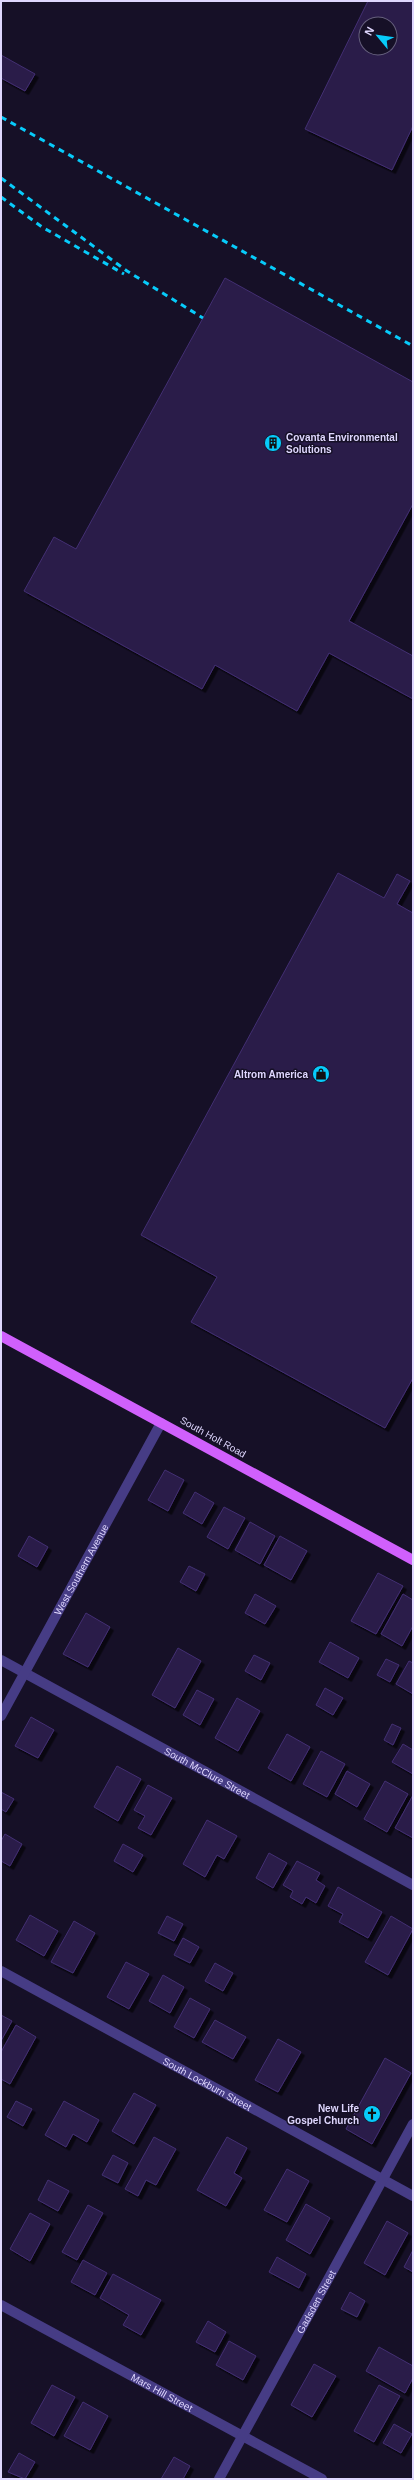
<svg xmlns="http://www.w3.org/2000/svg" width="414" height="2480" font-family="Arial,sans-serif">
<defs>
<filter id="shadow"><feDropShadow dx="3.5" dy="3.5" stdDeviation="0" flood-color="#0009"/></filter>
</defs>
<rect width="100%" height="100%" fill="#161027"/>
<path fill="#291c48" stroke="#432f73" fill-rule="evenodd" filter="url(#shadow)" d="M368,1H413V126L392,170L305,129ZM366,24H390V48H366Z
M1,55L35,74L25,91L1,78Z
M225,278L413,382V504L349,621L413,656V699L329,653L297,711L215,665L202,689L24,591L54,537L76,549Z
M338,873L384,898L397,874L410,881L397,904L413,913V1378L385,1428L191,1322L217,1277L141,1235Z
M165,1470L184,1480L168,1511L148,1500Z
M195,1492L214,1503L202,1524L183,1513Z
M224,1507L245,1518L228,1549L207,1537Z
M250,1522L275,1536L260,1564L235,1550Z
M29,1536L48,1547L37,1567L18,1556Z
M280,1536L307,1551L291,1580L264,1565Z
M189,1566L205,1574L196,1591L180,1582Z
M378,1573L403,1586L376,1634L351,1621Z
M255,1594L276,1606L265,1624L245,1613Z
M403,1594L413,1600V1626L402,1646L381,1634Z
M86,1613L110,1627L88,1667L63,1654Z
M330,1642L359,1658L348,1678L319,1662Z
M178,1648L201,1661L175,1708L152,1695Z
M254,1655L270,1663L261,1680L245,1671Z
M386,1659L399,1665L390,1682L377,1675Z
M409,1661L413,1663V1694L396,1684Z
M325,1688L343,1698L333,1715L316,1705Z
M197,1690L214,1699L200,1725L183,1715Z
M237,1698L260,1711L238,1751L215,1738Z
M31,1717L54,1730L38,1758L15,1746Z
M392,1724L401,1728L393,1745L384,1740Z
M287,1734L310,1747L291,1781L268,1768Z
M403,1744L413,1750V1774L392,1762Z
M321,1751L345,1764L327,1797L303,1784Z
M117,1766L141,1779L118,1821L94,1807Z
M347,1771L370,1784L357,1807L335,1794Z
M385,1781L408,1794L387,1832L364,1819Z
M148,1785L172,1798L151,1835L138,1828L145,1816L134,1810Z
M1,1792L14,1799L6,1812L1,1809Z
M413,1795V1838L395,1828Z
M207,1820L237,1836L224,1859L217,1855L205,1877L183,1864Z
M5,1834L22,1844L10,1866L1,1861V1841Z
M123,1844L143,1855L133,1872L114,1861Z
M269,1853L287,1863L273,1888L256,1878Z
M297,1861L320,1873L316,1880L325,1886L316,1903L306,1897L302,1904L290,1897L293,1891L283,1885Z
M338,1887L382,1912L368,1938L339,1922L343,1914L328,1906Z
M30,1915L58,1931L44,1956L16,1940Z
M167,1916L183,1924L174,1941L158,1933Z
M391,1916L413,1929L388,1975L365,1962Z
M74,1921L95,1933L73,1973L51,1962Z
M183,1938L199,1947L190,1963L174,1955Z
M126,1962L149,1974L129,2009L107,1997Z
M215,1963L233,1973L223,1991L205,1981Z
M163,1975L184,1987L170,2013L149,2001Z
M190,1998L210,2009L194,2038L174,2027Z
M1,2015L12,2021L1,2041Z
M215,2020L246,2037L233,2059L202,2042Z
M16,2025L36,2037L10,2084L1,2079V2052Z
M278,2039L301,2052L278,2092L255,2080Z
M385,2058L411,2073L372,2144L346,2129Z
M134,2093L156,2105L134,2144L112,2131Z
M16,2101L32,2109L23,2126L7,2117Z
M64,2101L99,2120L87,2142L73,2134L66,2147L45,2135Z
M154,2137L176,2149L156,2185L146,2180L138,2196L125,2189Z
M227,2137L247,2148L234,2173L242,2178L226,2206L197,2190Z
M113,2155L128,2163L118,2183L102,2175Z
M287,2169L309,2181L287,2222L264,2210Z
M48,2180L69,2191L58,2211L38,2200Z
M306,2204L330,2218L310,2254L286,2240Z
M88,2205L103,2213L77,2260L62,2252Z
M30,2213L50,2224L30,2261L10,2249Z
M387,2221L408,2233L385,2275L364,2263Z
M413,2250V2272L404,2267Z
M277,2257L306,2274L299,2288L269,2272Z
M83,2260L107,2273L95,2295L71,2282Z
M113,2274L161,2300L141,2335L123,2325L129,2315L100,2298Z
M350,2292L365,2301L357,2317L341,2309Z
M208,2321L226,2332L215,2352L196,2342Z
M229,2341L256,2356L243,2380L216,2365Z
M379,2347L413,2366V2378L405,2393L366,2371Z
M314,2364L336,2376L312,2417L291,2405Z
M52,2385L75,2397L54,2436L31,2423Z
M379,2385L400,2396L374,2442L354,2431Z
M83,2402L108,2416L90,2450L64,2436Z
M394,2424L412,2434L401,2453L383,2443Z
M19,2453L35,2462L25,2479L8,2472Z
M174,2457L190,2466L183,2479H161Z"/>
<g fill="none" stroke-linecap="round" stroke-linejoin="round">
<g stroke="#463c85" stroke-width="10">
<path id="s1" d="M1,1660L413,1885"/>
<path id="s2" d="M1,1716L161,1423"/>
<path id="s3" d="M1,1971L413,2196"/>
<path id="s4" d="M1,2305L322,2479"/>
<path id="s5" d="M219,2479L413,2124"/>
</g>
<path stroke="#d060fc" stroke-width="10" d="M1,1336L413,1560"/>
<path stroke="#07cbfa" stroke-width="3" stroke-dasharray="6 5" stroke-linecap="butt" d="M1,117L413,346
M1,178L127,271L203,318
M1,197L42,227L124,274"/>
</g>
<defs>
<g id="building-disc" transform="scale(0.9)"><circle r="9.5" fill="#07cbfa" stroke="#161027"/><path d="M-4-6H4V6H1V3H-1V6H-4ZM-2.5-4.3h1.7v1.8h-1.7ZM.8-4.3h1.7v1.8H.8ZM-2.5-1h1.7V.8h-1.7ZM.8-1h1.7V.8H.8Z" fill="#111"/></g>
<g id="shop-disc" transform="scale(0.9)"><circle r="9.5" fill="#07cbfa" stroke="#161027"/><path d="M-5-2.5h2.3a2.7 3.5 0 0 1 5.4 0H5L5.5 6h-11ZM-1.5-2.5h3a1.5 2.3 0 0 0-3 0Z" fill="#111"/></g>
<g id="church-disc" transform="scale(0.9)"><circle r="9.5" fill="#07cbfa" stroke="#161027"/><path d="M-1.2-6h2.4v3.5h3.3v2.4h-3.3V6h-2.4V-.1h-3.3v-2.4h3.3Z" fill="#111"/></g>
</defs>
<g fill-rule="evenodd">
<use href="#building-disc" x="273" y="443"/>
<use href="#shop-disc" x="321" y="1074"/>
<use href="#church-disc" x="372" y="2114"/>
</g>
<g text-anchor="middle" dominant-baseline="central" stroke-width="3" stroke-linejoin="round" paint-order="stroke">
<g font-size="10" font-weight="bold" fill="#dfd7fe" stroke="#161027" text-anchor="end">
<text x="286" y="437" text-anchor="start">Covanta Environmental<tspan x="286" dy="12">Solutions</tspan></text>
<text x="308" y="1074">Altrom America</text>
<text x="359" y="2108">New Life<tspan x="359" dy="12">Gospel Church</tspan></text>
</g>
<g font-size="10" fill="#dfd7fe" stroke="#161027">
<text transform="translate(213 1437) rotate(29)">South Holt Road</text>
<text stroke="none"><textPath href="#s2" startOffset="167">West Southern Avenue</textPath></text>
<text stroke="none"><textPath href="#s1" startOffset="235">South McClure Street</textPath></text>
<text stroke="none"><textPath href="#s3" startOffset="235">South Lockburn Street</textPath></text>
<text stroke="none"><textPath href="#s5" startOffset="202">Gadsden Street</textPath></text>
<text stroke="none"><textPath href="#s4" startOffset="183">Mars Hill Street</textPath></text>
</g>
</g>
<rect width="414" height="2480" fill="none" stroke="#dfd7fe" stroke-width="4"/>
<g transform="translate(378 36) rotate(299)"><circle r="19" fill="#161027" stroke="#66607d"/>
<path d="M0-3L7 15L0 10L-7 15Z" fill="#07cbfa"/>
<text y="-6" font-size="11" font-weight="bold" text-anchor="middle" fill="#dfd7fe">N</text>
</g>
</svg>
